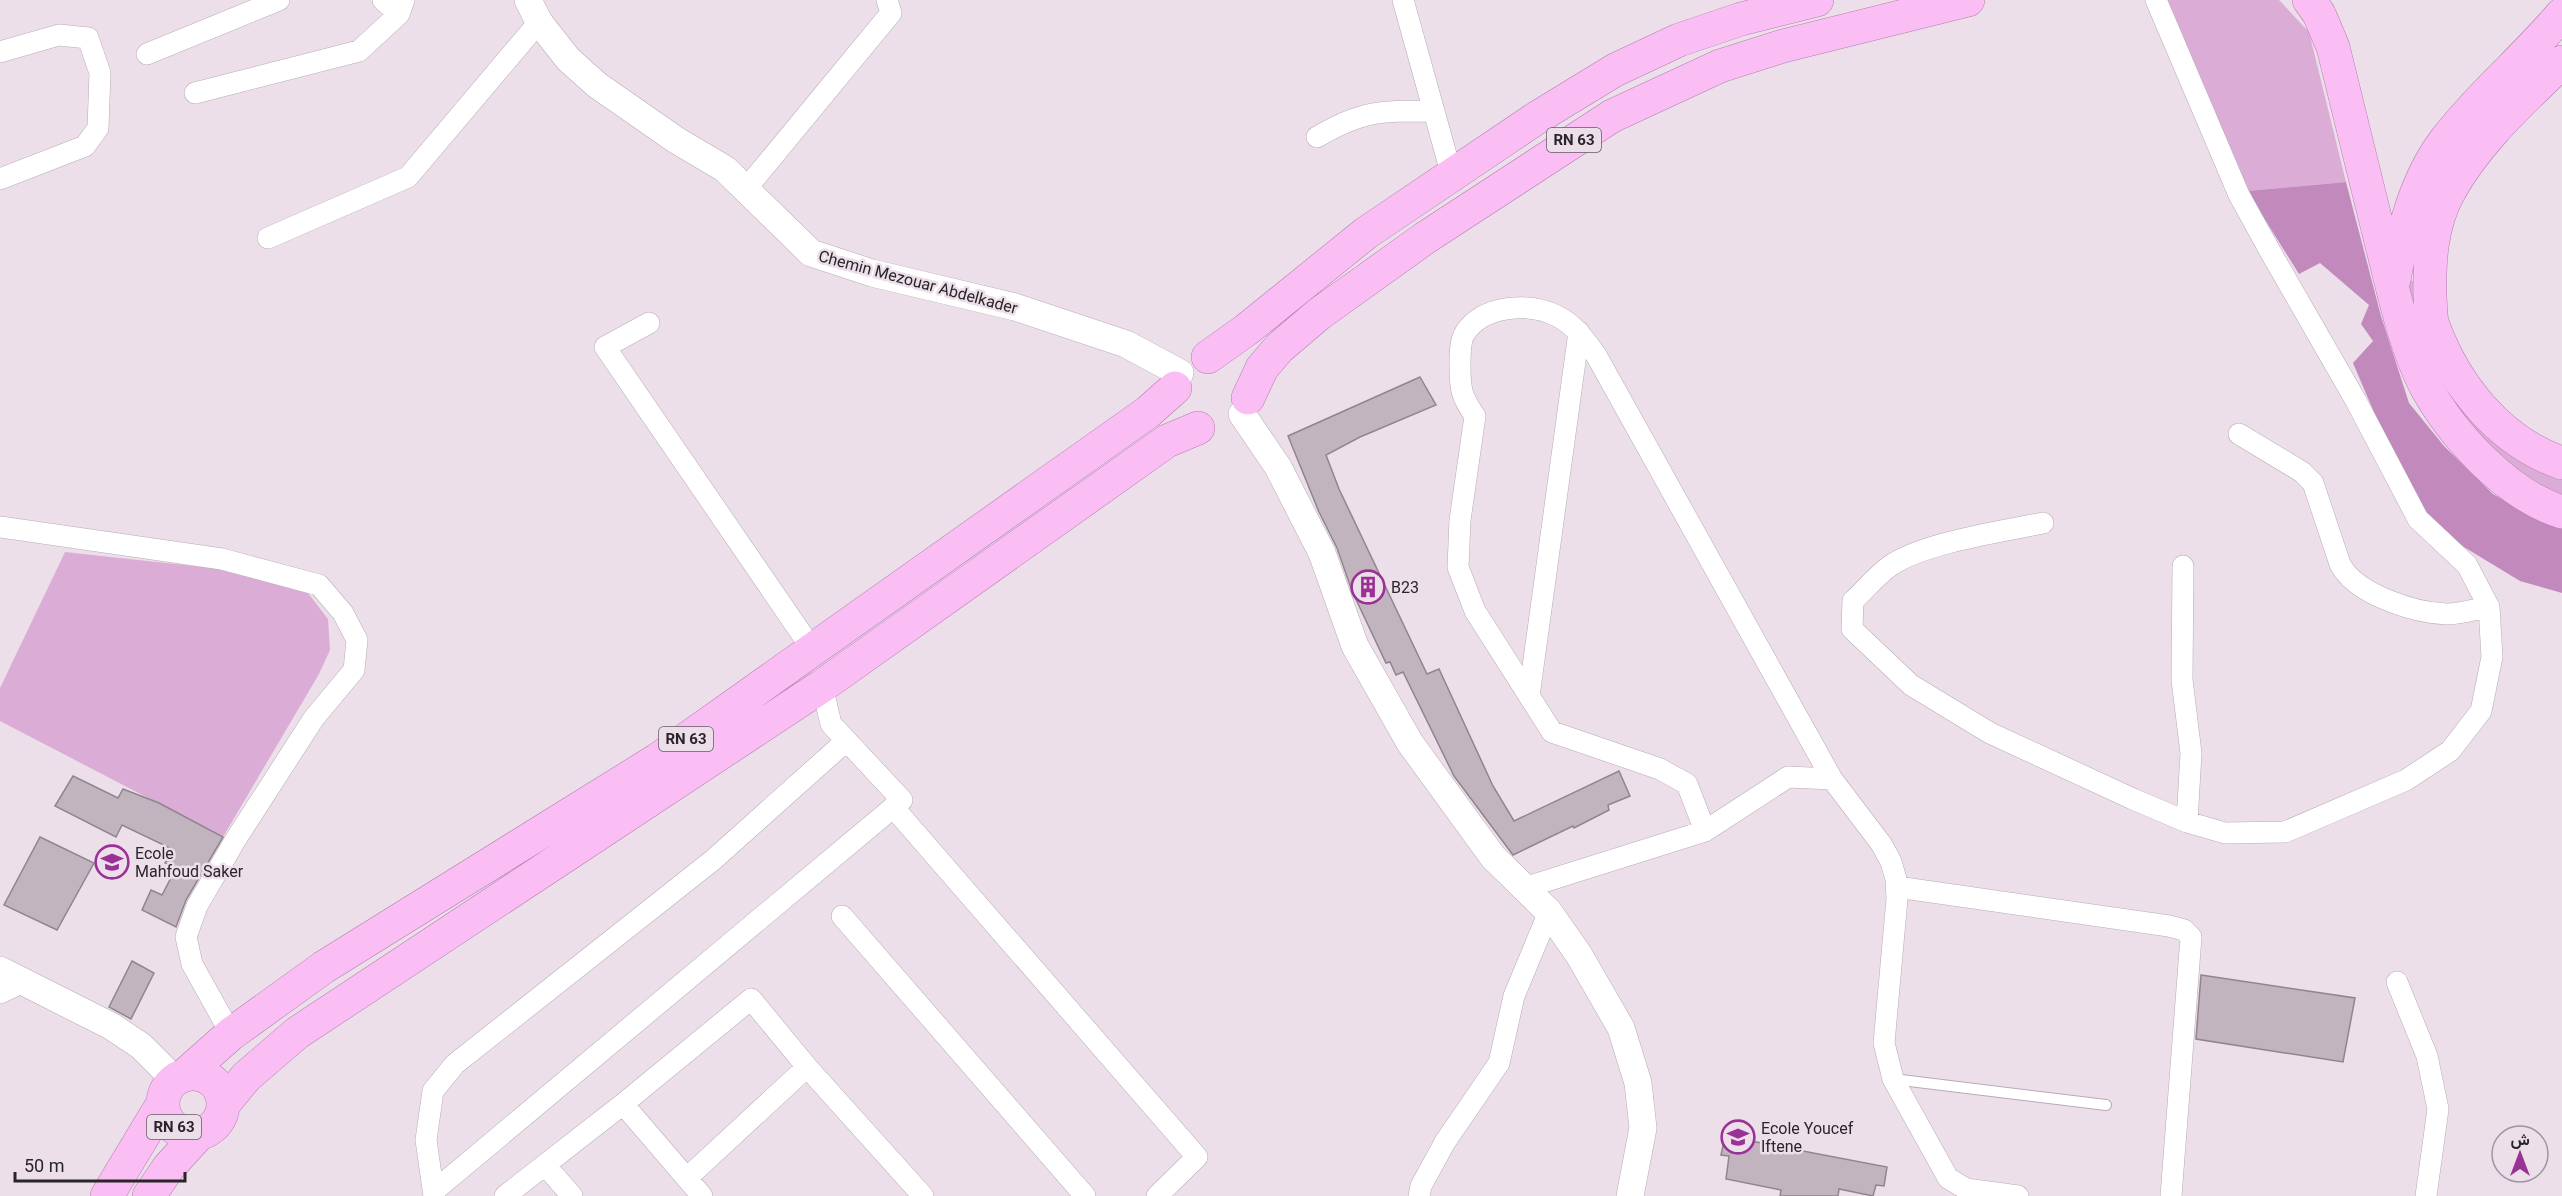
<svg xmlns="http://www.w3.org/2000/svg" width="2562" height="1196" font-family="Roboto,Vazirmatn,sans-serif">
<rect width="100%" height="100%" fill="#ecdfea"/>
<path fill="#dbadd6" d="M2167,0H2279L2309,32L2346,182L2247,191Z
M2408,279L2413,281L2424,336L2562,479V499L2508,470L2438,391L2404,281Z
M65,552L230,570L308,593L328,619L330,650L319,674L223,837L0,721V688Z"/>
<path fill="#c289bd" d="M2346,182L2381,316L2409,403L2444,446L2493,494L2547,524L2562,528V593L2520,581L2459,544L2425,511L2394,459L2353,363L2373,341L2361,324L2369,305L2320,263L2299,274L2247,191Z"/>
<path fill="#c1b4bf" stroke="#90858f" stroke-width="1.5" d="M1420,377L1436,405L1360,437L1326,455L1339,489L1427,674L1439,669L1493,786L1514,821L1619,771L1630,796L1608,805L1609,810L1574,828L1573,826L1513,855L1454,776L1403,672L1396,675L1390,662L1386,663L1352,591L1337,548L1319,512L1288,436Z
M73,776L118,798L123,789L159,803L223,837L186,900L176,927L142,910L151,890L162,895L176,868L165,863L172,849L122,825L116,837L55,806Z
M40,837L94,863L57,930L4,905Z
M132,961L154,973L131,1019L109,1007Z
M2201,975L2355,998L2343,1062L2196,1039Z
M1725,1136L1887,1167L1884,1186L1876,1185L1873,1196L1839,1189L1838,1196H1780L1781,1190L1726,1179L1729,1156L1721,1155Z"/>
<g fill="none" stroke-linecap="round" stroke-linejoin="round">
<g stroke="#b7abb6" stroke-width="12">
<path id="service" d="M1893,1079L2106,1105"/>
</g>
<g stroke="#b7abb6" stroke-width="22">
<path id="minor" d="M383,0L399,14
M1403,0L1452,176
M0,52L59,35L88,38L100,73L98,128L85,146L0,179
M147,54L279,0
M195,93L359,51L399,14L404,0
M1317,137C1363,110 1381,111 1433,111
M745,190L891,13L887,0
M268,238L408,177L539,22
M649,323L605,347L812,649
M2239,434L2302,472L2313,483L2340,564C2355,594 2414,613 2447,614C2461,614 2476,609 2489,607
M2043,523C2004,531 1922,543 1890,566C1877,575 1865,590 1853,601L1852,629L1911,685L1990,733L2133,799L2187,822L2225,833L2285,832L2406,780L2450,751L2481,711L2492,657L2489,607L2467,565L2418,519L2356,401L2271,253L2239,195L2156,0
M0,527L222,559L319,585L343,613L357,640L354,670L314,718L236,839L197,906L186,937L192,964L231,1034
M2183,566L2182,680L2191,753L2187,822
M1529,696L1579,332
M893,807L1197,1157L1157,1196
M1705,831L1687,784L1660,769L1552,732L1475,611L1458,567L1460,520L1475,416C1461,396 1460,389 1460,365C1460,356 1460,340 1465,333C1483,305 1529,302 1557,316C1575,325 1585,340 1596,355L1832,779L1882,845L1891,862L1896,879L1897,899L1884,1043L1893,1079L1948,1178L1966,1189L2018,1196
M1897,887L2169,926L2184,930L2191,937L2171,1196
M1524,888L1705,831L1788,777L1832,779
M842,916L1085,1196
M2397,982L2427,1056L2438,1109L2426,1196
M0,993L21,983
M623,1104L751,999L807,1067L923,1196
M545,1165L572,1196
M687,1178L807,1067
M434,1191L902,800L831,724L822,686
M434,1196L426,1140L433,1091L455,1064L713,860L846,741
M505,1196L623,1104L702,1196
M1419,1196L1421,1186L1445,1142L1499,1063L1514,996L1549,912"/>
</g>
<g stroke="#b7abb6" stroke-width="28">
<path id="tertiary" d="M528,0L539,22L568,59L597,85L676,140L725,169L811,253L872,273L1015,307L1126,344L1180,373
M1242,414L1278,467L1322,553L1355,646L1410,743L1493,857L1549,912L1579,955L1621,1028L1638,1083L1643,1128L1630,1196
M0,970L111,1026L141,1046L175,1080"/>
</g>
<g stroke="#b07eac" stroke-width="34">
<path id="trunk" d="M2309,0L2319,14L2333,47C2349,113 2366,179 2382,246C2394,292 2403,341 2425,385C2452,435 2507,495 2562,512
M2562,62C2521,102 2477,141 2449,192C2431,225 2429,262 2430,298C2431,307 2430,317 2433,325C2455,386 2500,442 2562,463
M2394,280C2402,234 2415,181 2444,142C2479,96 2525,58 2562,14
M1208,357L1246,330L1366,233L1538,117L1615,70L1679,40L1741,19L1817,0
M1248,398L1262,368L1279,348L1319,314L1425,238L1612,116L1720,66L1783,46L1968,0
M187,1073L231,1034L324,967L657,760L1148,412L1175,388
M163 1104a30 30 0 1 1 60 0a30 30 0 1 1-60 0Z
M223,1105L246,1077L297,1033L822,686L1167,441L1198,428
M107,1196L163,1103
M149,1196L168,1168L199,1134"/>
</g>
<use href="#service" stroke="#fff" stroke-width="10"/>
<use href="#minor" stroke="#fff" stroke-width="21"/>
<use href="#tertiary" stroke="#fff" stroke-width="27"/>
<use href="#trunk" stroke="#fabef4" stroke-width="33"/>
</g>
<defs>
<g id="building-ring" transform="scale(1.725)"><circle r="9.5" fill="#ecdfea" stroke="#9a3296" stroke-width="1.5"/><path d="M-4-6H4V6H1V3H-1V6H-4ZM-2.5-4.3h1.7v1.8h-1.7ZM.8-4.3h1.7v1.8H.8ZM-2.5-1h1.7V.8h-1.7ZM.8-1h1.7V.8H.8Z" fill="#9a3296"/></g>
<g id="school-ring" transform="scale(1.725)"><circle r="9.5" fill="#ecdfea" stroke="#9a3296" stroke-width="1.5"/><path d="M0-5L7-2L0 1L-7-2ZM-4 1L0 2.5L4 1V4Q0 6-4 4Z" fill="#9a3296"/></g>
</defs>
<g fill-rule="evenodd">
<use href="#building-ring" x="1368" y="587"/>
<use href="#school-ring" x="112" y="862"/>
<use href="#school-ring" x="1738" y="1137"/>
</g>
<g text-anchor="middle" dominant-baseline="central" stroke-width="5" stroke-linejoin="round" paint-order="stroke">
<g fill="#ecdfea" stroke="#645d63" stroke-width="1.5">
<rect x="1547" y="128" width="54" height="24" rx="4.5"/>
<rect x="659" y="727" width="54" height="24" rx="4.5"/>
<rect x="147" y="1115" width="54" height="24" rx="4.5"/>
</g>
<g font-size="15" font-weight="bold" fill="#2a2529">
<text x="1574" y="140">RN 63</text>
<text x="686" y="739">RN 63</text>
<text x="174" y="1127">RN 63</text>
</g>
<g font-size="16" fill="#2a2529" stroke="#ecdfea">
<text transform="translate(918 282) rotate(15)">Chemin Mezouar Abdelkader</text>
</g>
<g font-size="16" fill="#2a2529" stroke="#ecdfea" text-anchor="start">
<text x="1391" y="587">B23</text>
<text x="135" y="853">Ecole<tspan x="135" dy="18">Mahfoud Saker</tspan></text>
<text x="1761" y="1128">Ecole Youcef<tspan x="1761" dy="18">Iftene</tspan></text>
</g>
</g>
<g transform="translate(2520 1154)"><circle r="28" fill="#ecdfea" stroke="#9e959d" stroke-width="1.5"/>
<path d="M0-4.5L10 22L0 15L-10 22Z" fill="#9a3296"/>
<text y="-9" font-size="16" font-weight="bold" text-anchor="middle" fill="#2a2529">ش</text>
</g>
<path d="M15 1172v9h170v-9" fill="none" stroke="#2a2529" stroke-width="3"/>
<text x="24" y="1172" font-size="18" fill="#2a2529" stroke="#ecdfea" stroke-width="4.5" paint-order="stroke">50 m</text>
</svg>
